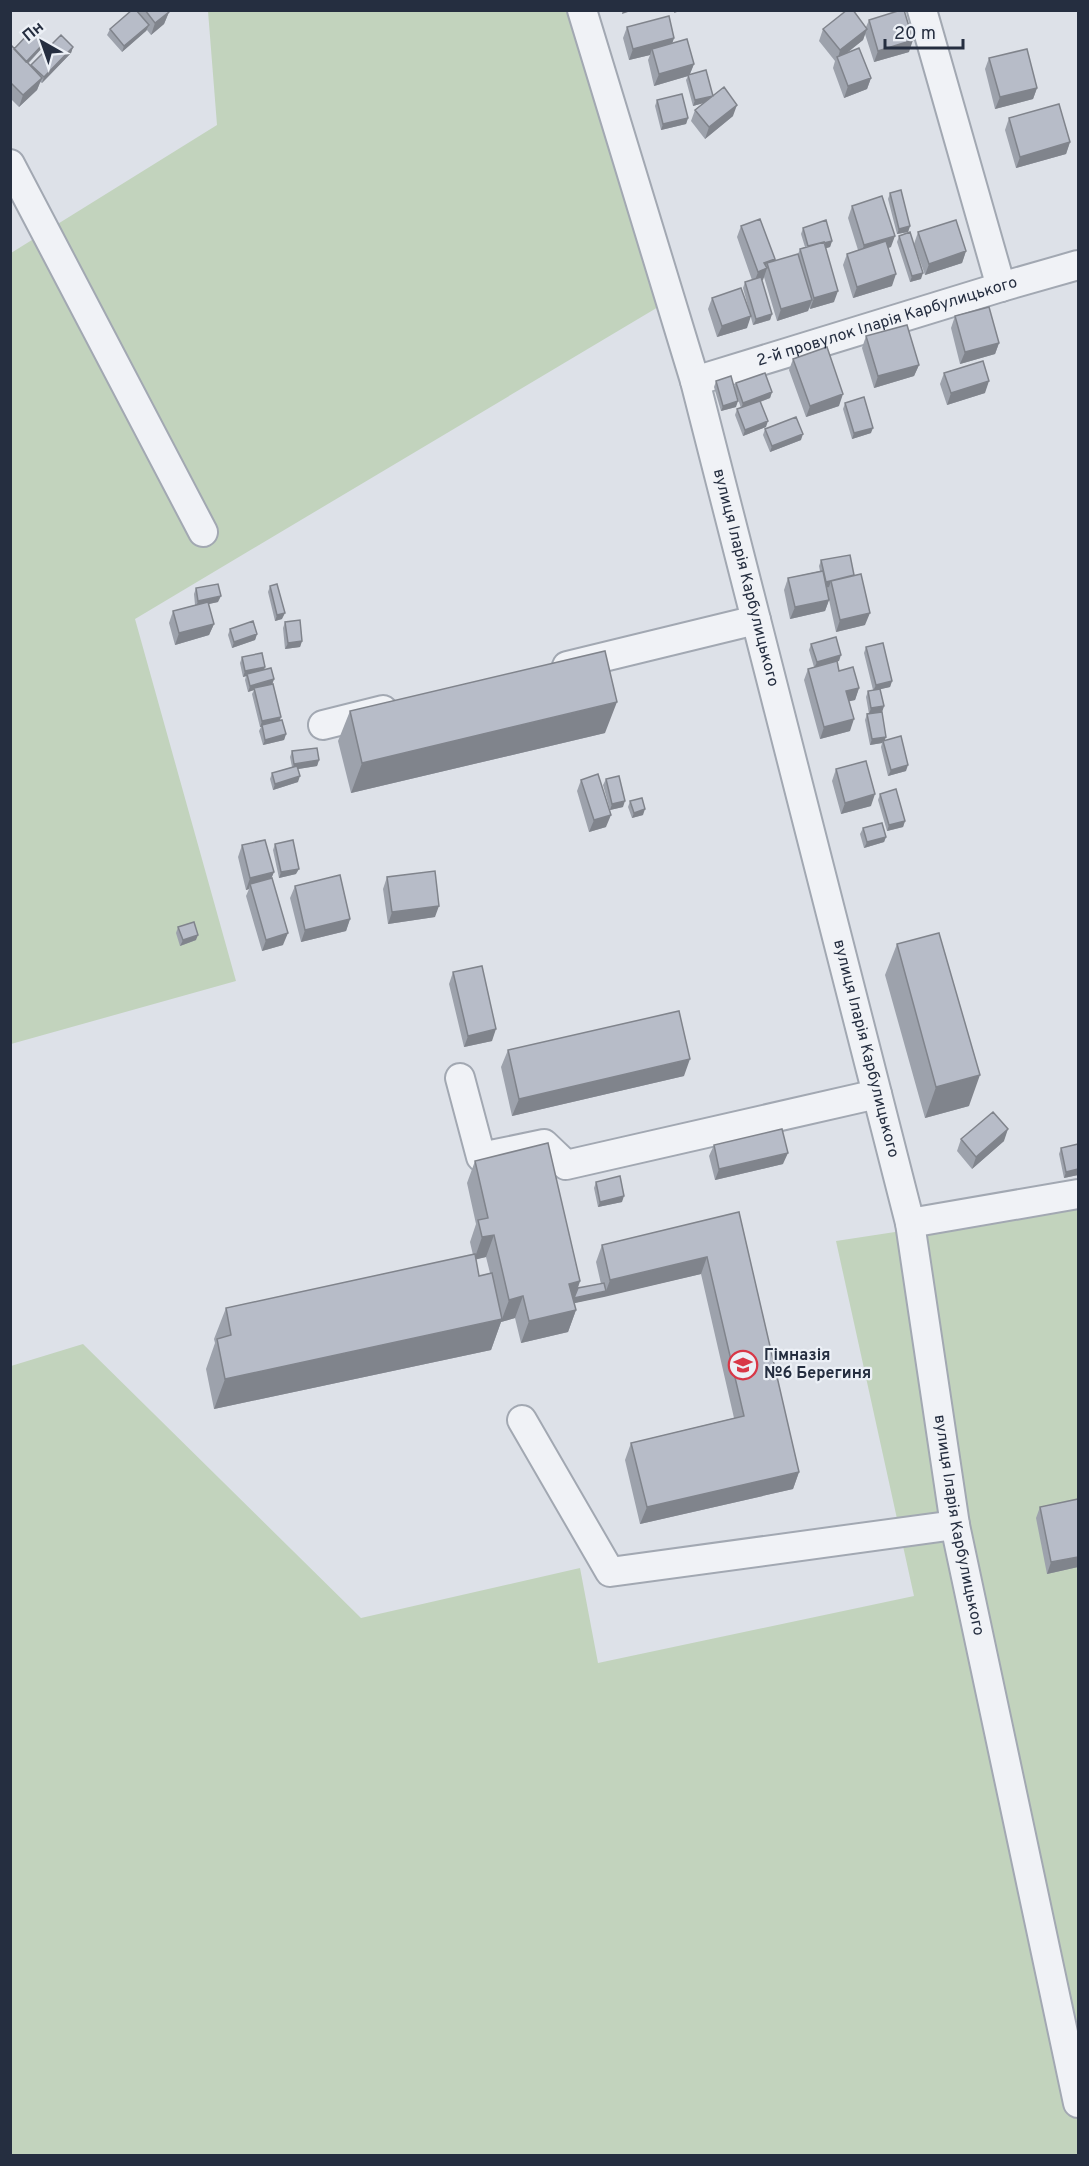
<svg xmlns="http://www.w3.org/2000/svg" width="1089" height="2166" font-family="Overpass,sans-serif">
<rect width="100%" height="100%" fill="#dde1e8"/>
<path fill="#c2d3bd" d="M208,11H591L680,294L135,619L236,981L11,1044V253L217,125Z
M1078,1204V2155L11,2156V1366L83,1344L361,1618L580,1568L598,1663L914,1596L836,1241Z"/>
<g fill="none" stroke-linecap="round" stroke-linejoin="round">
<g stroke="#a2a8b2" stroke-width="32">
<g id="minor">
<path id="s1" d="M582,10L695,381L910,1223L955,1525L1078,2103"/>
<path d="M922,10L1001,287"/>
<path d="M10,164L203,532"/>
<path id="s2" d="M695,381L1001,287L1078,265"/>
<path d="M567,666L756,620"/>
<path d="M323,725L383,710"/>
<path d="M460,1078L481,1157L544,1144L566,1165L877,1094"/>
<path d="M910,1223L1078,1194"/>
<path d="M522,1420L610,1572L955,1525"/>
</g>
</g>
<use href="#minor" stroke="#f0f2f6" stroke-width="28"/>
</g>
<path fill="#9da2ac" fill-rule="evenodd" d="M132,10H167L169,12L164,24L151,35L147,30L122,52L107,35L110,29Z
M869,20L909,52L874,62L865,34L863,40L848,52L871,78L867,89L844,98L833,68L835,61L819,41L823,29L866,27Z
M627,27L674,38L672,43L694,64L690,74L733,116L705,139L691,121L695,110L703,103L693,106L686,80L688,76L654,86L648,60L650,55L629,60L623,38Z
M11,45L14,49L42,48L28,64L31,66V65L73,47L71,53L42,83L40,82L37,90L19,107L10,98Z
M989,58L1037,88L1033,99L995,109L985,69Z
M657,100L688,118L686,124L661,130L655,106Z
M1009,118L1070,142L1066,154L1016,168L1005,130Z
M890,193L910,226L908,232L897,234L888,199Z
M852,206L891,247L888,248L892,286L853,298L843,265L847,254L858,250L848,218Z
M741,226L775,259L774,261L798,254L800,249L805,247L801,234L803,228L832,241L830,247L826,248L834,302L810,309L809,307L808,311L777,321L764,277L762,280L772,314L770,320L753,325L743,288L745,282L752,280L737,237Z
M918,232L966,251L962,263L925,275L914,244Z
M899,236L921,279L910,282L897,242Z
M712,298L747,328L717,337L708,309Z
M955,316L999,343L995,354L960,364L951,328Z
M866,336L919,365L914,376L874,388L862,348Z
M793,359L839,406L806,417L789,370Z
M944,373L985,393L947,405L940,384Z
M716,381L734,388L736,383L772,392L770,398L760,402L766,427L743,436L735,415L737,409L741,408L736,393V407L721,411L714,387Z
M845,403L871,433L852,439L843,409Z
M765,429L801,440L770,452L763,435Z
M821,560L865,625L836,632L829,600L825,611L790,619L784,590L788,578L820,571L819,566Z
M270,586L282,619L275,621L268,592Z
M196,588L218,602L208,604L214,624L209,635L175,645L169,623L173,611L195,605L194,594Z
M285,622L302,641L300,647L285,649L283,628Z
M230,629L257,634L255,640L232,648L228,635Z
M811,644L839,661H837L839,671L859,688L855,700L849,701L850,731L820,739L804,680L808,669L814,667L809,650Z
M866,647L892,681L890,687L880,689L884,706L882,712L886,737L884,740L906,771L888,776L881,747L882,743L870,745L865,720L867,714H869L866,697L868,691L873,690L864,653Z
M242,657L265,667L264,670L274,679L272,684L279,721L286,734L284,740L263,745L259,731L261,727H260L252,694L254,690L248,692L245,680L246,676L243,677L240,663Z
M350,711L605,733L351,793L338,741Z
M292,751L319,760L317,766L298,769V782L273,790L270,779L272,773L292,767L290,757Z
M836,769L871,806L841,814L832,781Z
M606,779L623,807L610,810L603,785Z
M581,780L606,827L589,832L577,791Z
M880,794L905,821L903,827L887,831L878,800Z
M630,801L643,815L632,818L628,807Z
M863,828L886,837L884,842L864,848L860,834Z
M275,844L296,874L279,878L273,850Z
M242,845L274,872L271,878L283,945L262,951L246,896L249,889L246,890L238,857Z
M387,877L435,917L388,924L383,889Z
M295,886L350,919L346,931L301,942L290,898Z
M178,927L196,940L180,946L176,933Z
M897,944L969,1106L925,1118L885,975Z
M453,972L492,1041L464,1047L449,984Z
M508,1050L684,1076L512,1116L501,1067Z
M961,1139L1004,1141L972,1169L957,1151Z
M714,1145L783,1164L715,1180L709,1156Z
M1061,1148H1078V1175L1064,1178L1059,1154Z
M475,1161L580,1281L578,1288L601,1284L596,1262L602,1245L739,1212L799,1472L793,1489L640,1524L625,1460L631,1443L734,1418L701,1274L574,1303L576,1310L568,1332L521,1343L515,1318L501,1322L491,1350L214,1409L206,1369L215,1343L214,1339L226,1308L473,1255L470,1242L476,1224L467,1183ZM486,1257L490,1273L479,1276L476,1259Z
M596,1182L622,1202L598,1207L594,1188Z
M1078,1499V1567L1047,1574L1036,1518L1040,1507Z"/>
<path fill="#80848c" d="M623,10H634L622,14Z
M675,10H683L674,13Z
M169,12L164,24L151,35L155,23Z
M149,25L146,31L122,52L124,46Z
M867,29L863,40L838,60V58L840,50Z
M674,38L670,50L652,49L650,55L629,60L633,49Z
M913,40L909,52L874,62L878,51Z
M45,42L42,48L23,68L25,62Z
M73,47L71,53L42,83L44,77Z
M694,64L689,76L688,75V76L654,86L659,74Z
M42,78L37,90L19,107L23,95Z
M871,78L867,89L844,98L848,86Z
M1037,88L1033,99L995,109L1000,97Z
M713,96L711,101L693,106L695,100Z
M737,105L733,116L705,139L709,127Z
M688,118L686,124L661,130L663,124Z
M1070,142L1066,154L1016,168L1020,157Z
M910,226L908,232L897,234L899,229Z
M895,236L891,247L860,257L864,245Z
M832,241L830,247L807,254L809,248Z
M966,251L962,263L925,275L929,264Z
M775,259L771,271L767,263L765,269L767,268L763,280L754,283L758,272L764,263Z
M923,273L921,279L910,282L912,276Z
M896,274L892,286L853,298L857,287Z
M838,291L834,302L810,309L814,298Z
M812,300L808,311L777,321L781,309Z
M772,314L770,320L753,325L756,319Z
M751,316L747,328L717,337L722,326Z
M999,343L995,354L960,364L965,352Z
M919,365L914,376L874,388L878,376Z
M989,381L985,393L947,405L951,393Z
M772,392L770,398L741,409L743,403Z
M843,394L839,406L806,417L810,406Z
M738,401L736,407L721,411L723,406Z
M768,421L766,427L743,436L745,430Z
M873,428L871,433L852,439L854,433Z
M803,434L801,440L770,452L772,446Z
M831,581L829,587L824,588L826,582Z
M221,596L218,602L196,607L198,601Z
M829,600L825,611L790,619L795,607Z
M285,613L282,619L275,621L277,615Z
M870,613L865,625L836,632L840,620Z
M214,624L209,635L175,645L179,633Z
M257,634L255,640L232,648L234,642Z
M302,641L300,647L285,649L288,643Z
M841,655L839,661L814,668L817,662Z
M265,667L263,672L247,674V676L243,677L245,671Z
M274,679L272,685L254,688V690L248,692L250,686Z
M892,681L890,687L873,691L876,685Z
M859,688L855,700L842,703L846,691Z
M617,702L605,733L351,793L362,763Z
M884,706L882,712L869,714L871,708Z
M281,717L279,723L260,727L262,721Z
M854,719L850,731L820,739L824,727Z
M286,734L284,740L263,745L265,740Z
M886,737L884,742L883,741L882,743L870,745L872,739Z
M319,760L317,766L292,770L294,764Z
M908,765L906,771L888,776L891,770Z
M300,776L298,782L273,790L275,784Z
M875,794L871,806L841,814L845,803Z
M625,801L623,807L610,810L612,804Z
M645,809L643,815L632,818L634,813Z
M611,815L606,827L589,832L594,820Z
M905,821L903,827L887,831L889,825Z
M886,837L884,842L864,848L867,842Z
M299,869L296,874L279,878L281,872Z
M274,872L269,884H250L249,889L246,890L250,878Z
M439,906L435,917L388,924L392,912Z
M350,919L346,931L301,942L305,930Z
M288,933L283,945L262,951L266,940Z
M198,935L196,940L180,946L183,940Z
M496,1029L492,1041L464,1047L468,1036Z
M690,1059L684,1076L512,1116L519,1099Z
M980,1075L969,1106L925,1118L936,1087Z
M1008,1129L1004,1141L972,1169L976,1157Z
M788,1153L783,1164L715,1180L719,1169Z
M1078,1169V1175L1064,1178L1066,1172Z
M624,1196L622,1202L598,1207L600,1202Z
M494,1235L486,1257L474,1260L482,1237Z
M707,1257L701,1274L604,1297L561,1306L569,1284L580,1281L574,1298L606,1291L610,1280Z
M523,1296L515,1318L501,1322L491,1350L214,1409L225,1379L502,1319L509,1300Z
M576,1310L568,1332L521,1343L529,1321Z
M799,1472L793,1489L640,1524L647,1507Z
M1078,1557V1567L1047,1574L1051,1562Z"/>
<path fill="#b7bcc8" stroke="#80848c" stroke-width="1.5" d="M132,10H136L149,25L124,46L110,29Z
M145,10H167L169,12L155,23Z
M847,10H853L867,29L840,50L823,29Z
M901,10H904L913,40L878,51L869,20Z
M669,16L674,38L633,49L627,27Z
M32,30L45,42L26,62L14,49Z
M61,35L73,47L44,77L31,65Z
M687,39L694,64L659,74L652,49Z
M11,45L42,78L23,95L10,82Z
M859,48L871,78L848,86L837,57Z
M1027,49L1037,88L1000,97L989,58Z
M706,70L713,96L695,100L688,75Z
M724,87L737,105L709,127L695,110Z
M682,94L688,118L663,124L657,100Z
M1059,104L1070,142L1020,157L1009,118Z
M901,190L910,226L899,229L890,193Z
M882,196L895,236L864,245L852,206Z
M760,219L775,259L764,263L767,268L758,272L741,226Z
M826,220L832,241L824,243V242L808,246L803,228Z
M956,220L966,251L929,264L918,232Z
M910,232L923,273L912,276L899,236Z
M886,241L896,274L857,287L847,254Z
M824,242L838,291L814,298L800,249Z
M798,254L812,300L781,309L767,263Z
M761,277L772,314L756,319L745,282Z
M741,288L751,316L722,326L712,298Z
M989,307L999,343L965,352L955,316Z
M907,325L919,365L878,376L866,336Z
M827,347L843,394L810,406L793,359Z
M983,361L989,381L951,393L944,373Z
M765,373L772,392L743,403L736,383Z
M731,376L738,401L723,406L716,381Z
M864,397L873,428L854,433L845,403Z
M760,401L768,421L745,430L737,409Z
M796,417L803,434L772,446L765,429Z
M850,555L854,575L826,582L821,560Z
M823,571L829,600L795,607L788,578Z
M861,574L870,613L840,620L831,581Z
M218,584L221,596L198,601L196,588Z
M277,584L285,613L277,615L270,586Z
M208,602L214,624L179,633L173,611Z
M300,620L302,641L288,643L285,622Z
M253,621L257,634L234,642L230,629Z
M836,637L841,655L817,662L811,644Z
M883,643L892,681L876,685L866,647Z
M605,651L617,702L362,763L350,711Z
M262,653L265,667L245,671L242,657Z
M837,661L839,671L853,667L859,688L846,691L854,719L824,727L808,669Z
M271,668L274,679L250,686L247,674Z
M273,684L281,717L262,721L254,688Z
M880,689L884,706L871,708L868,691Z
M882,712L886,737L872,739L867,714Z
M282,720L286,734L265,740L262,725Z
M901,736L908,765L891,770L883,741Z
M317,748L319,760L294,764L292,751Z
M866,761L875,794L845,803L836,769Z
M297,766L300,776L275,784L272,773Z
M598,774L611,815L594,820L581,780Z
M619,776L625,801L612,804L606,779Z
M896,789L905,821L889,825L880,794Z
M642,798L645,809L634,813L630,801Z
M882,823L886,837L867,842L863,828Z
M265,840L274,872L250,878L242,845Z
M293,840L299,869L281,872L275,844Z
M435,871L439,906L392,912L387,877Z
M340,875L350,919L305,930L295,886Z
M272,878L288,933L266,940L250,884Z
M194,922L198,935L183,940L178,927Z
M939,933L980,1075L936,1087L897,944Z
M482,966L496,1029L468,1036L453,972Z
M679,1011L690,1059L519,1099L508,1050Z
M993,1112L1008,1129L976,1157L961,1139Z
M782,1129L788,1153L719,1169L714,1145Z
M548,1143L580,1281L569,1284L576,1310L529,1321L523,1296L509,1300L494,1235L482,1237L478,1220L488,1218L475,1161Z
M1078,1144V1169L1066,1172L1061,1148Z
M620,1176L624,1196L600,1202L596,1182Z
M739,1212L799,1472L647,1507L631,1443L744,1416L707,1257L610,1280L602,1245Z
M475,1254L479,1276L492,1273L502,1319L225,1379L217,1339L231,1335L226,1308Z
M604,1283L606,1291L574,1298L578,1288Z
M1078,1499V1557L1051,1562L1040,1507Z"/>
<defs>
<g id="school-ring" transform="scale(1.5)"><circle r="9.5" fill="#ecf0f6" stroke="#d83747" stroke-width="1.5"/><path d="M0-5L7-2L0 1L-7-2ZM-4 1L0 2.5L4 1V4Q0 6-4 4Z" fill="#d83747"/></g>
</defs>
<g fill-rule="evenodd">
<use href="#school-ring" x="743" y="1365"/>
</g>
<g text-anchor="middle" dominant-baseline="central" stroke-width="4.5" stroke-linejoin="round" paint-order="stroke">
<g font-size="16" fill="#252e40" stroke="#ecf0f6">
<text stroke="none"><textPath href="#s2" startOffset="201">2-й провулок Іларія Карбулицького</textPath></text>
<text stroke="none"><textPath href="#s1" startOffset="591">вулиця Іларія Карбулицького</textPath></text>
<text stroke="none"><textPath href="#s1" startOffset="1077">вулиця Іларія Карбулицького</textPath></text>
<text stroke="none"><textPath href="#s1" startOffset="1563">вулиця Іларія Карбулицького</textPath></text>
</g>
<g font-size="16" font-weight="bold" fill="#252e40" stroke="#ecf0f6" text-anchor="start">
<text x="764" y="1356">Гімназія<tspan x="764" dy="18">№6 Берегиня</tspan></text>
</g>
</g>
<rect width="1089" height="2166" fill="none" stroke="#252e40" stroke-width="24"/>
<g transform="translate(42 42) rotate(320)" stroke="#ecf0f6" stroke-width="4.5" paint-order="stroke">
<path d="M0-4.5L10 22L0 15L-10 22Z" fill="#252e40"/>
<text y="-9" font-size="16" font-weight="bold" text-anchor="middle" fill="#252e40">Пн</text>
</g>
<path d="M885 39v9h78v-9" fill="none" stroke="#252e40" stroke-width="3"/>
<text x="894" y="39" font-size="18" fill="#252e40" stroke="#ecf0f6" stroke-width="4.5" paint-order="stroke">20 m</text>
</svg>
